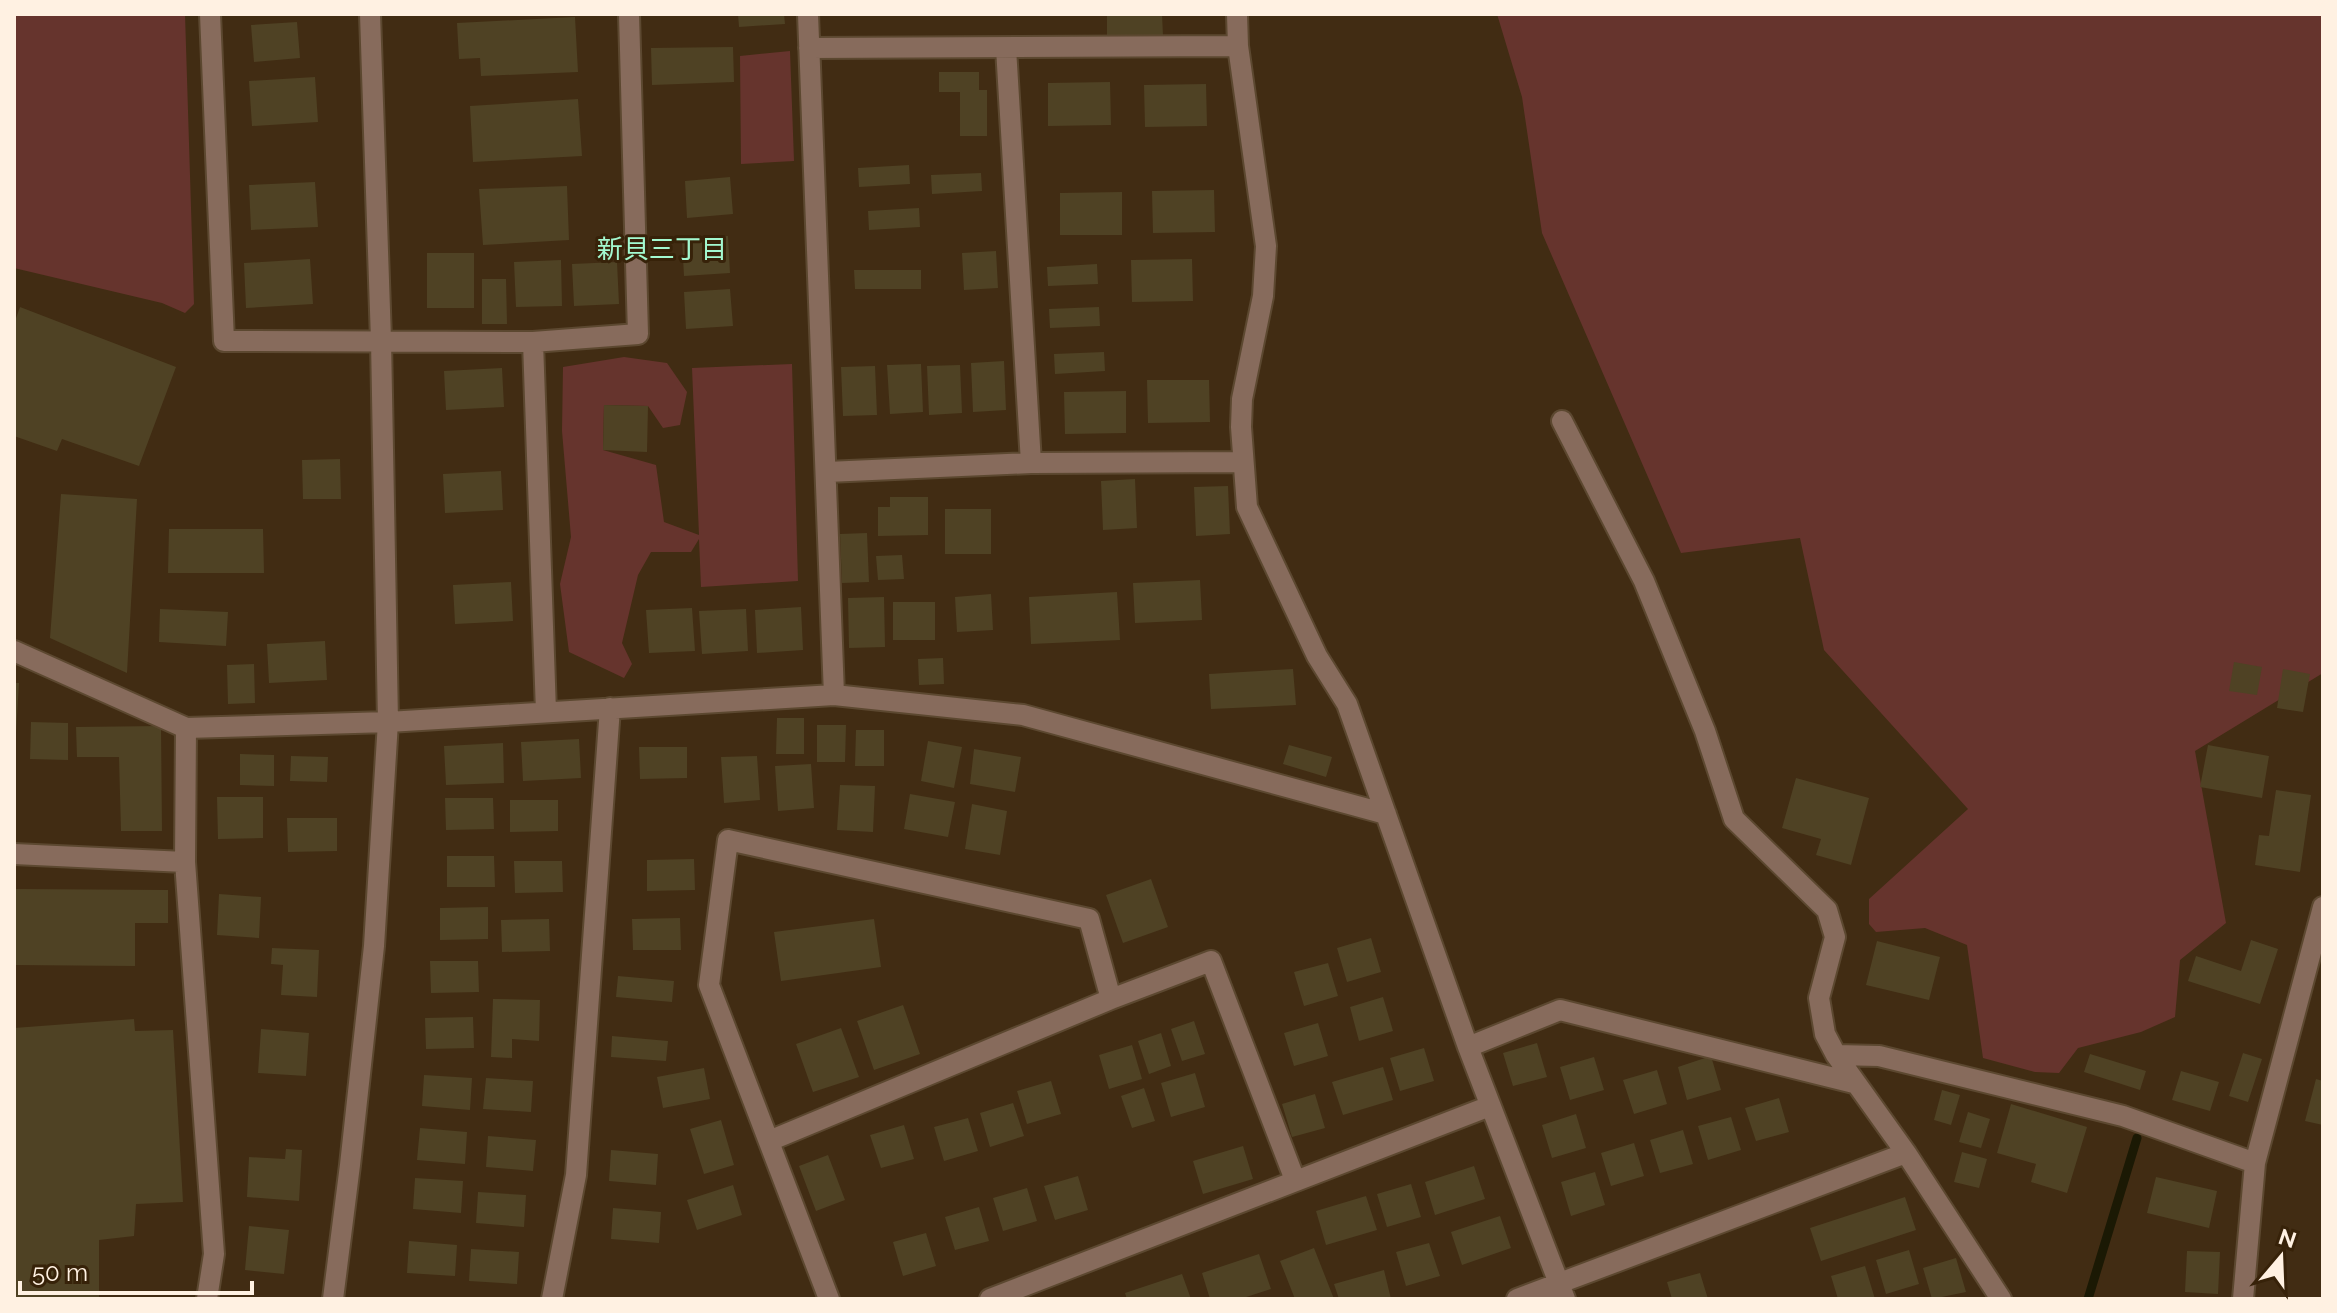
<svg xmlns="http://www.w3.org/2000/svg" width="2337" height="1313" font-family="Raleway,'Noto Sans JP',sans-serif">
<rect width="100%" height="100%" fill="#412c13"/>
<path fill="#66342d" d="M14,14H185L194,304L185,313L162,303L14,268Z
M1497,14H2323V673L2195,751L2226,923L2180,960L2175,1017L2141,1032L2078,1048L2059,1073L2035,1072L1983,1058L1967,945L1925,928L1876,932L1869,924V899L1968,809L1824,650L1800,538L1681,553L1542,233L1522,97Z
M790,51L794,161L741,164L740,56Z
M624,357L667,363L687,392L680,425L663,428L648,406L604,405L603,450L656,465L664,522L699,535L692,368L792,364L798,581L701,587L699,539L691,552H651L638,575L622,643L632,664L624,678L569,652L560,584L571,537L562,431L563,367Z"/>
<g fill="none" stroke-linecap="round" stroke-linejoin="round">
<path stroke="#1b1904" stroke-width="9" d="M2088,1299L2137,1138"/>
</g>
<path fill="#4f4224" d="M738,14H784L785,24L739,27Z
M1107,14H1162L1163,36L1107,37Z
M575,17L578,72L481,76L480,58L459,59L457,23Z
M297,22L300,58L254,62L251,25Z
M733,47L734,82L652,85L651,48Z
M939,72H979V90H987V136H960V92H939Z
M315,77L318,122L252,126L249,81Z
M1110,82L1111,125L1048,126V83Z
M1206,84L1207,126L1145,127L1144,85Z
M578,99L582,156L473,162L470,106Z
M909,165L910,184L859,187L858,168Z
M981,173L982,191L932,194L931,175Z
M730,177L733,214L687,218L685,181Z
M315,182L318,227L251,230L249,185Z
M567,186L569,240L483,245L479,189Z
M1214,190L1215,232L1153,233L1152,191Z
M1122,192V235H1060V193Z
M919,208L920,227L869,230L868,211Z
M728,236L730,273L684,276L682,239Z
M996,251L998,288L964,290L962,253Z
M427,253H474V308H427Z
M310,259L313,304L246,308L244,263Z
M1192,259L1193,301L1132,302L1131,260Z
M561,260L562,306L516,307L514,262Z
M617,262L619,304L574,306L572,264Z
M1097,264L1098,284L1048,286L1047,267Z
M854,270H921V289H855Z
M482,279H506L507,324H482Z
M730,289L733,326L686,329L684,292Z
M20,307L176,367L139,466L62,439L57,451L14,436V324Z
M1099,307L1100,326L1050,328L1049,309Z
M1104,352L1105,371L1055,374L1054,354Z
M1004,361L1006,410L973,412L971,363Z
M921,364L923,412L890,414L887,365Z
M960,365L962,413L929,415L927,366Z
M875,366L877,415L843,416L841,367Z
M502,368L504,407L446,410L444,371Z
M1147,380H1209L1210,422L1148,423Z
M1126,391V433L1065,434L1064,392Z
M604,405L648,406L647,452L603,450Z
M340,459L341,499H303L302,460Z
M501,471L503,510L445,513L443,474Z
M1135,479L1137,528L1103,530L1101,481Z
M1228,486L1230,534L1196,536L1194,487Z
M61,494L137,499L127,673L50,638Z
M890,497H928V535L878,536V507H890Z
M945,509H991V554H945Z
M169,529H263L264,573H168Z
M867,533L869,582L842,583L840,534Z
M902,555L904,579L878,580L876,556Z
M1200,580L1202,620L1135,623L1133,583Z
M511,582L513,621L455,624L453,585Z
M1117,592L1120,640L1031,644L1029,597Z
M991,594L993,630L957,632L955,597Z
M884,597L885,647L849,648L848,598Z
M893,602H935V640H893Z
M801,607L803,650L757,653L755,610Z
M692,608L695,651L649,653L646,610Z
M160,609L228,612L226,646L159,642Z
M746,609L748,651L702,654L699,611Z
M325,641L327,680L269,683L267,644Z
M943,658L944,684L919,685L918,659Z
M2234,662L2262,667L2257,695L2229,691Z
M254,664L255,703L228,704L227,665Z
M1293,669L1296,705L1211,709L1209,674Z
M2283,669L2310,674L2303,712L2277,708Z
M14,683H19L16,733H14Z
M777,718H804V754H776Z
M31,722L68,723V760L30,759Z
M817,725H846L845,762H817Z
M161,726L162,831H121L119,757H77L76,727Z
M856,730H884V766H855Z
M579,739L581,778L523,781L521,742Z
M928,741L962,747L954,788L921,781Z
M503,743L504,783L446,785L444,746Z
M1289,745L1332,757L1326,777L1283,764Z
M2208,745L2269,756L2262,798L2200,787Z
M639,747H687V778L640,779Z
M974,749L1021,757L1015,792L970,784Z
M240,754L274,755V786L240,785Z
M291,756L328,757L327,782L290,781Z
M757,756L760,800L724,803L721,757Z
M811,764L814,808L778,811L775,766Z
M1796,778L1869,798L1851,865L1816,855L1821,839L1782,828Z
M840,785L875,786L873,832L837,830Z
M2276,790L2311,795L2300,872L2255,865L2259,835L2269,836Z
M910,794L955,802L948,837L904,829Z
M217,797H263V838L218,839Z
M445,798H493L494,829L446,830Z
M510,800H558V831L510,832Z
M972,804L1007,811L1000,855L965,849Z
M287,818H337V851L288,852Z
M447,856H494L495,887H447Z
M694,859L695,890L647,891V860Z
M514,861H562L563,892L515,893Z
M1151,879L1168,927L1123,943L1106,895Z
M14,889L168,890V923H135V966L14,965Z
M219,894L261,897L259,938L217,935Z
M488,907V939L440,940V908Z
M680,918L681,950H633L632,919Z
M549,919L550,951L502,952L501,920Z
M874,919L881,967L781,981L774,932Z
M1371,938L1381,972L1347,982L1337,948Z
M2251,940L2278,949L2260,1004L2188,981L2196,956L2241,971Z
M1877,941L1940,957L1929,1000L1866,985Z
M272,948L319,950L317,997L281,995L283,965L271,964Z
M430,961H478L479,992L431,993Z
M1328,963L1338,996L1304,1006L1294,972Z
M618,976L674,981L672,1002L616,997Z
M1383,997L1393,1031L1359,1041L1350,1007Z
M493,999L540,1000L539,1041L512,1039V1058L491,1057Z
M903,1005L920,1054L874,1070L857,1021Z
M473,1017L474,1048L426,1049L425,1018Z
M134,1019L135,1031L173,1030L183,1202L136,1204L134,1236L99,1240V1299H14V1028Z
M1194,1021L1205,1054L1182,1061L1171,1029Z
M1318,1023L1328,1056L1294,1066L1284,1033Z
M841,1028L859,1077L813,1092L796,1044Z
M261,1029L309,1033L306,1076L258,1073Z
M1161,1033L1171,1066L1149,1074L1138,1041Z
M612,1036L668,1041L666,1061L611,1057Z
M1537,1043L1547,1077L1513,1086L1503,1053Z
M1132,1045L1142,1079L1109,1089L1099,1055Z
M1424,1048L1434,1081L1400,1091L1390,1058Z
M2243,1053L2262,1059L2248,1102L2229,1096Z
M2090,1054L2146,1071L2140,1090L2084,1072Z
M1711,1056L1721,1090L1687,1100L1678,1067Z
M1594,1057L1604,1090L1570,1100L1560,1067Z
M1383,1067L1393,1100L1343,1115L1332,1082Z
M704,1068L710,1099L663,1108L657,1077Z
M1657,1070L1667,1104L1634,1114L1623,1080Z
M2181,1071L2219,1082L2210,1111L2172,1100Z
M1195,1073L1205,1107L1171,1117L1161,1083Z
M424,1075L472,1078L470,1110L422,1106Z
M486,1078L533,1081L531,1112L483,1109Z
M2316,1079L2323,1081V1125L2305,1121Z
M1051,1081L1061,1114L1027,1124L1017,1091Z
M1144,1088L1155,1121L1132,1128L1121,1096Z
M1942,1090L1960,1095L1951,1125L1934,1120Z
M1315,1094L1325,1128L1292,1137L1282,1104Z
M1779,1098L1789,1132L1756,1141L1745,1108Z
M1013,1103L1024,1136L990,1147L980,1113Z
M2011,1104L2087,1127L2067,1193L2031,1182L2036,1164L1997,1153Z
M1968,1112L1990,1119L1981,1148L1959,1142Z
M1576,1114L1586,1148L1552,1158L1542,1125Z
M1731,1117L1741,1150L1708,1160L1698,1126Z
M968,1118L978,1151L944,1161L934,1127Z
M721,1120L734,1165L704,1174L690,1129Z
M904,1125L914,1159L881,1168L870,1135Z
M420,1128L467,1132L465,1164L417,1160Z
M1683,1130L1693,1164L1660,1173L1650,1140Z
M488,1136L536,1140L533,1171L486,1167Z
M1634,1143L1644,1176L1611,1186L1601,1153Z
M1243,1146L1253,1179L1203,1194L1193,1161Z
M286,1149L302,1150L299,1201L247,1197L249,1157L285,1159Z
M611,1150L658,1154L656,1185L609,1181Z
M1962,1152L1987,1159L1979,1188L1954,1182Z
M828,1155L845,1200L816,1211L799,1166Z
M1474,1166L1485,1199L1435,1215L1425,1182Z
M1595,1172L1605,1205L1571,1216L1561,1182Z
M1078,1176L1088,1210L1055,1220L1044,1186Z
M2156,1177L2217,1191L2209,1228L2147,1213Z
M415,1178L463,1181L461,1213L413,1209Z
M1411,1184L1421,1217L1387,1227L1377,1194Z
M733,1185L742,1215L697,1230L687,1200Z
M1027,1188L1037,1221L1003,1231L993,1198Z
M478,1192L526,1195L524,1227L476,1223Z
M1366,1196L1377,1230L1326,1245L1316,1211Z
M1905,1197L1916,1230L1821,1261L1810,1228Z
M979,1207L989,1241L955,1250L945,1217Z
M613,1208L661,1212L659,1243L611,1239Z
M1500,1216L1511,1248L1462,1265L1451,1232Z
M249,1226L289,1230L284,1274L245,1270Z
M926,1233L936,1266L903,1276L893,1242Z
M409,1241L457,1245L455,1276L407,1273Z
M1429,1243L1440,1276L1406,1286L1396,1252Z
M1314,1248L1334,1299H1295L1280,1261Z
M471,1249L519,1252L517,1284L469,1281Z
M1909,1250L1919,1284L1886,1294L1876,1260Z
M2187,1251L2220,1252L2218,1294L2185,1292Z
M1259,1254L1271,1289L1240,1299H1210L1202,1273Z
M1956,1258L1966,1292L1932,1299L1923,1268Z
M1865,1266L1875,1299H1838L1831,1276Z
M1384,1270L1391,1299H1339L1334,1284Z
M1700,1273L1708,1299H1672L1667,1282Z
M1182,1274L1191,1299H1127L1125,1293Z"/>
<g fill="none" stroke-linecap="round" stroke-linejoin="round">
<g stroke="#5c4830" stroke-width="24">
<path id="minor" d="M210,14L224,341L533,342L638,334L629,14
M808,14L834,695
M1237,14L1238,46L1266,246L1263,296L1242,399L1241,427L1247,507L1317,656L1347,704L1468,1047L1565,1299
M809,48L1238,46
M1006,48L1031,463
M533,342L546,712
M1562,421L1644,581L1705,731L1734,819L1827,910L1835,937L1819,998L1825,1034L1836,1055L1906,1153L2001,1299
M827,472L1031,463L1243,462
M14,651L186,728L388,722L834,695L1023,715L1386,814
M186,728L185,862L214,1254L207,1299
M14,854L185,862
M1468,1047L1560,1010L1854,1083
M1836,1055L1879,1056L2123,1116L2255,1163
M769,1141L1111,999L1211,961L1295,1180
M333,1299L350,1165L374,946L388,722L381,340L370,14
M552,1299L576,1175L610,708
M829,1299L709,985L728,840L1089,919L1111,999
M990,1299L1490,1106
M1517,1299L1906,1153
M2243,1299L2255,1163L2323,907"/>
</g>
<use href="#minor" stroke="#876b5c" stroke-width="20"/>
</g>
<g text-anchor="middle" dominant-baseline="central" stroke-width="6" stroke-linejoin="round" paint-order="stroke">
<g font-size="26" fill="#a3f9d0" stroke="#372209">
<text x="662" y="249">新貝三丁目</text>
</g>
</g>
<rect width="2337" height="1313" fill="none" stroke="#fff1e2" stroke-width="32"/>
<g transform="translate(2281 1257) rotate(19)" stroke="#372209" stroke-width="6" paint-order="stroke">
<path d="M0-6L14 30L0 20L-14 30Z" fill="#fff1e2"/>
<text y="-12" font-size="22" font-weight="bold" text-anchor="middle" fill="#fff1e2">N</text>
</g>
<path d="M20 1281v12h232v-12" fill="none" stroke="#fff1e2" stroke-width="4"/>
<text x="32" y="1281" font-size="24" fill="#fff1e2" stroke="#372209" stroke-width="6" paint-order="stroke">50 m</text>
</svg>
